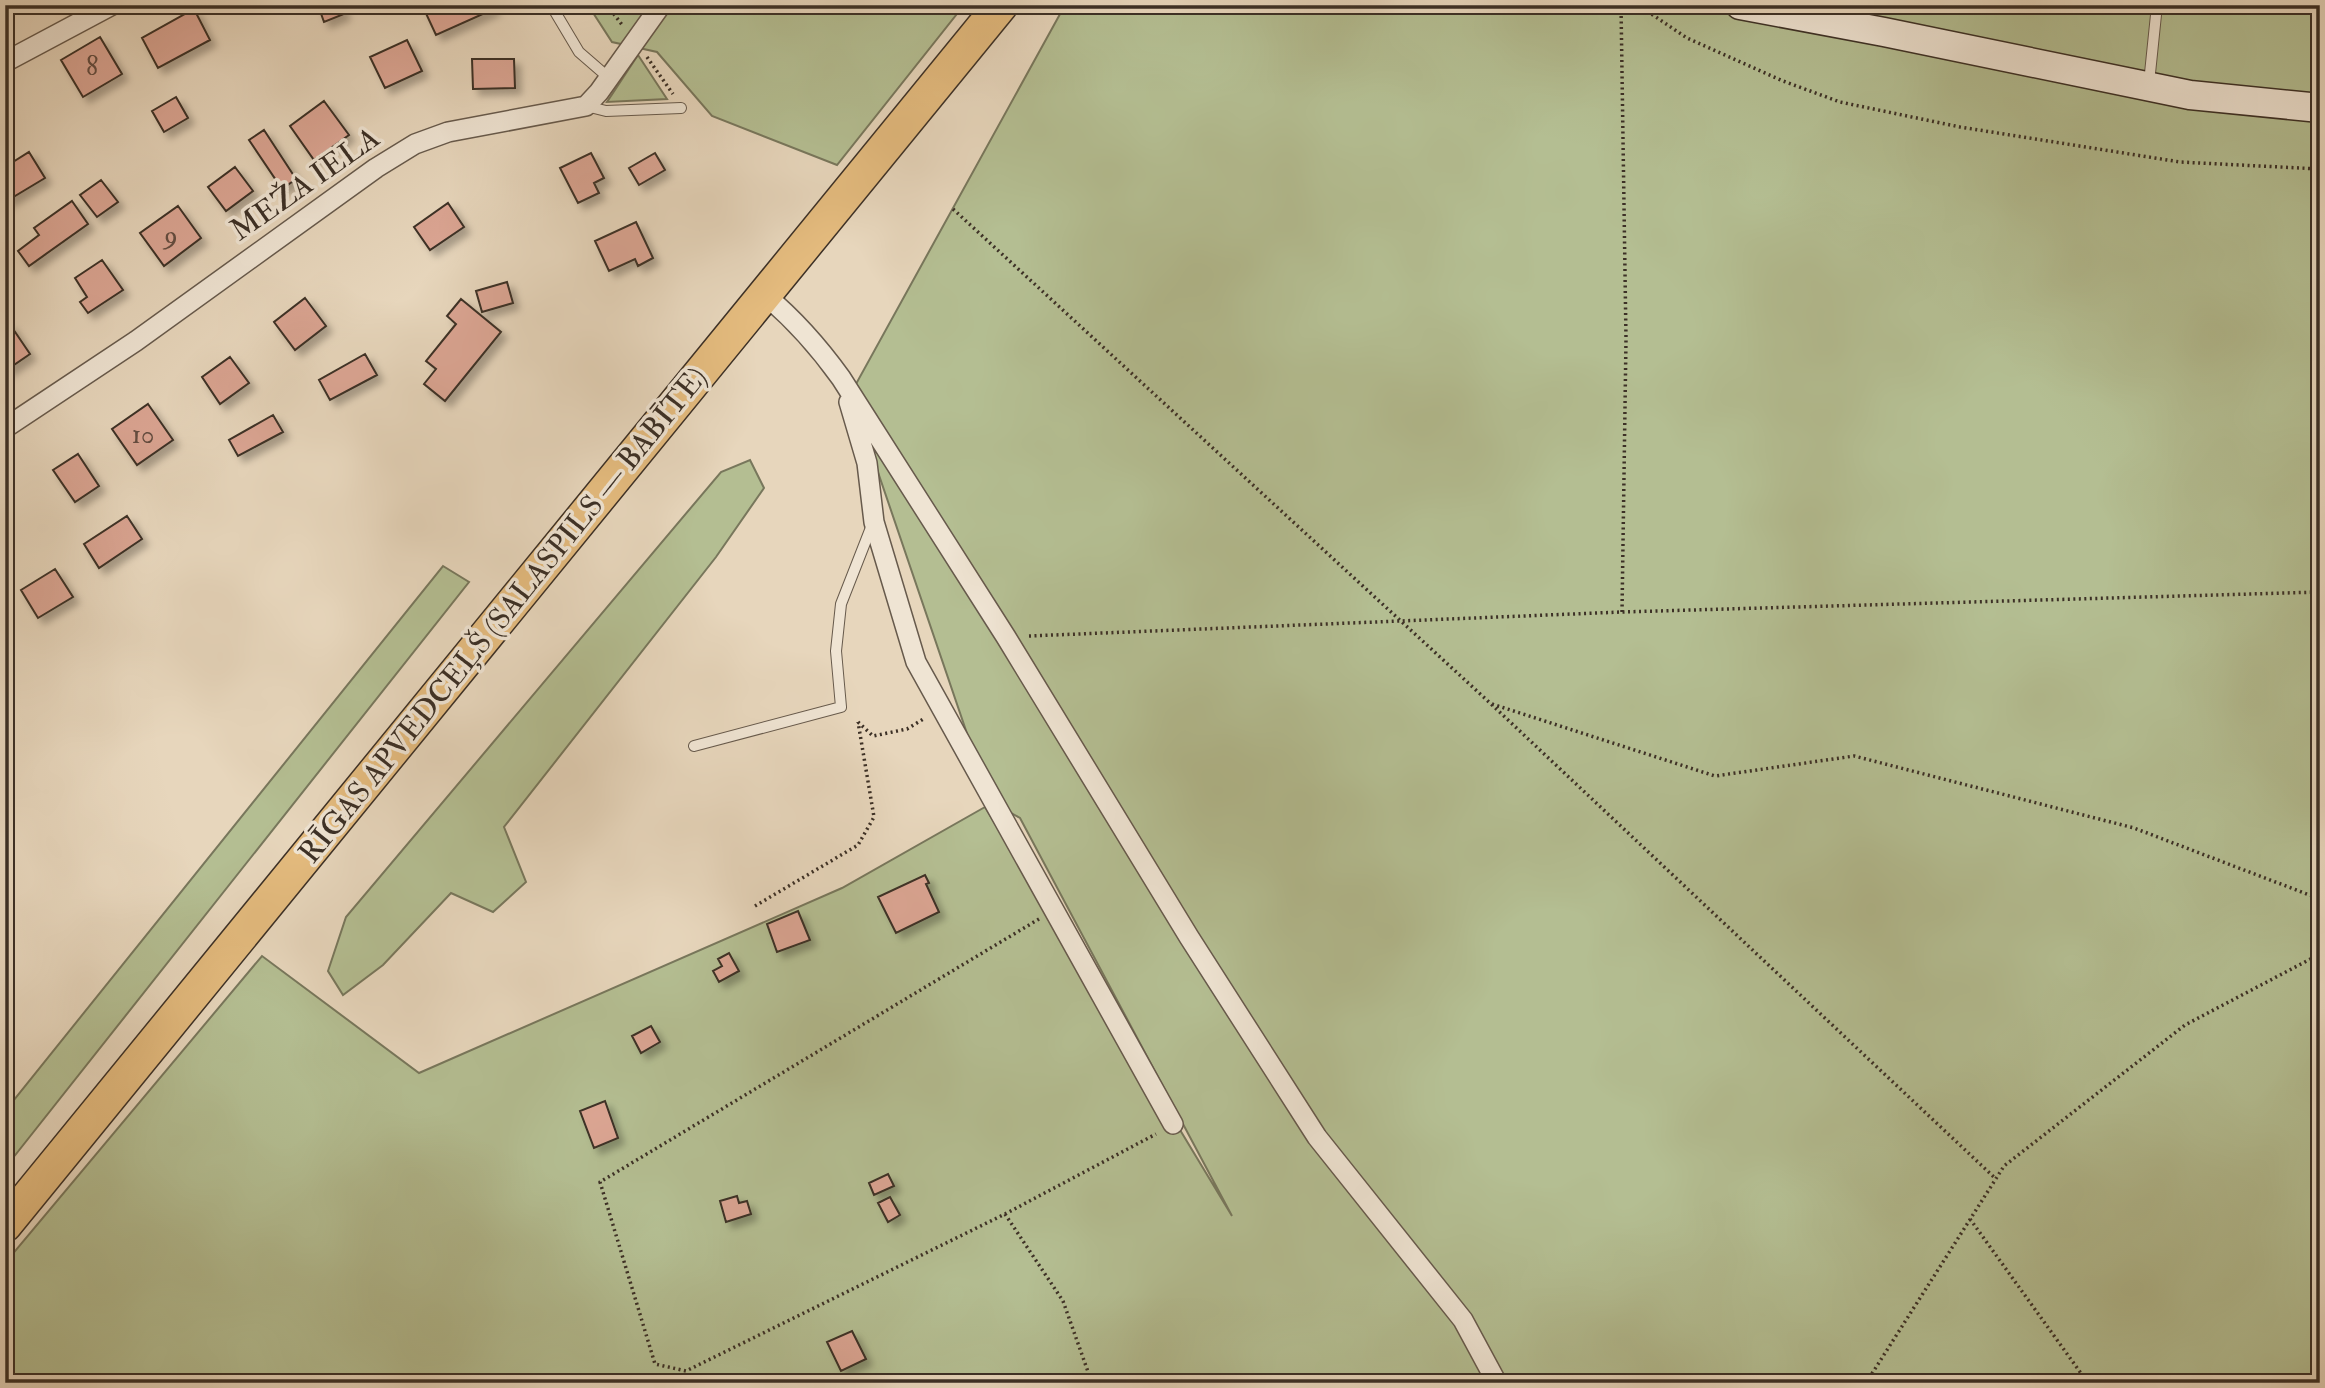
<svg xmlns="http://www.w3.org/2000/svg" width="2325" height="1388" font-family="'IM FELL Double Pica',serif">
<defs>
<filter id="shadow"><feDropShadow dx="6" dy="6" stdDeviation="3.5" flood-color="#0004"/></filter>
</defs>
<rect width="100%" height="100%" fill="#e7d6bc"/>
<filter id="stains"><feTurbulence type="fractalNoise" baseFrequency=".00286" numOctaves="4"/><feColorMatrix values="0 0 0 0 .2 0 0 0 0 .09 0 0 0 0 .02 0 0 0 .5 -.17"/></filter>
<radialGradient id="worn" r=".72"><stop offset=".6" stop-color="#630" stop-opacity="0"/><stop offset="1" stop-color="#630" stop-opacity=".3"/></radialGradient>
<path fill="#b4be92" stroke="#78775c" stroke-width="2" d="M588,5H964L837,165L712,116L657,52L612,42Z
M1065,5H2320V1383H5V1263L262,956L419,1073L842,888L985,807L1232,1216L1020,818L990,801L851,393Z
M638,55L667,99L607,102Z
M750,460L764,488L716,557L504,827L526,882L493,912L451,893L383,965L343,995L328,971L346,917L721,472Z
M443,566L469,582L5,1168V1111Z"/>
<path fill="#dba593" stroke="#3c3026" stroke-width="2" filter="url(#shadow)" d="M318,5H341L344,14L324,22Z
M427,5H492L494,9L436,35L423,7Z
M194,9L210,40L158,68L142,38Z
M100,37L122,74L83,97L61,60Z
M407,40L422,71L385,88L370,57Z
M472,59H514L515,88L473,89Z
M176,97L188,118L164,132L152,111Z
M324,101L349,135L314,160L290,126Z
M264,130L296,179L282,189L249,140Z
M29,152L45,178L5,202V167Z
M591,153L604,178L594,183L599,193L578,203L560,168Z
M655,153L665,170L639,185L629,168Z
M235,167L253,191L226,211L208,187Z
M101,180L118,202L97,217L80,195Z
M72,201L88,224L29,266L18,251L39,235L34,228Z
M448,203L464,227L430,250L414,227Z
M178,206L201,238L164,266L140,233Z
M636,222L653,258L638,266L635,259L609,271L595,241Z
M102,260L123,290L88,313L80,302L87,297L75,278Z
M507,282L513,303L482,312L476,291Z
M305,298L326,326L295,350L274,322Z
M461,299L501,332L445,401L424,384L436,369L426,361L456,324L447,316Z
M9,323L30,354L5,371V325Z
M365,354L377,375L330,400L319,380Z
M230,357L249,383L220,404L202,377Z
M148,404L173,440L137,465L112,429Z
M273,415L283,432L238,456L229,440Z
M78,454L99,486L75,502L53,470Z
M127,516L142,539L99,568L84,544Z
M55,569L73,597L38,618L21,590Z
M925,875L929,883L926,884L939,912L896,933L878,897Z
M798,911L810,940L777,952L767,924Z
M729,953L739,971L719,982L713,971L722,966L718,959Z
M651,1026L660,1042L641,1053L632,1036Z
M605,1101L618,1138L594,1148L580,1111Z
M888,1174L894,1186L874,1195L869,1183Z
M737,1196L739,1203L747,1201L751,1214L726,1222L720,1201Z
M890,1197L900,1215L888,1222L878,1203Z
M852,1331L866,1359L841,1371L827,1342Z"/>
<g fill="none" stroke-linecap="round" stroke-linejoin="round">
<g stroke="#675a4c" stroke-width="12">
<path id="service" d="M551,5L579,52L609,78
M2149,83L2157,5
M586,106L606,111L681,108
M694,746L841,707L836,651L841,604L872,525"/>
</g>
<g stroke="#675a4c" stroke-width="22">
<path id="minor" d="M5,62L112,5
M765,295C795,320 818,346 841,378L1006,637L1189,937L1317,1137L1463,1320L1497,1383
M849,402L867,463L874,522L916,662L1173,1124
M5,428L136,341L376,168L415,144L448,132L586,106L599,92L661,5"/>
</g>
<g stroke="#3c3026" stroke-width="31">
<path id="secondary" d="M1740,5L1884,32L2190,95L2320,108"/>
</g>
<g stroke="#3c3026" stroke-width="36">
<path id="trunk" d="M5,1225L1001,5"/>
</g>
<path stroke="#3c3026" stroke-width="3.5" stroke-dasharray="2 3.5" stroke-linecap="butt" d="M607,5L623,26
M1621,5L1626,339L1622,612
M1638,5L1687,38L1783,81L1840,102L1960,127L2180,162L2320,169
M647,57L673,94
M953,209L1490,703L1996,1179
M1029,636L1622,612L2320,592
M1492,704L1715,776L1854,756L2134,828L2320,899
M858,722L873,736L907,729L925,718
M755,906L858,845L874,817L858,722
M1039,919L600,1182L655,1364L686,1371L1005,1214L1156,1134
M1005,1214L1063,1301L1092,1383
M1970,1219L2088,1383
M1866,1383L2004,1166L2185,1025L2320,954"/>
<use href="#service" stroke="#efe4d3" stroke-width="10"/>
<use href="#minor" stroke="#efe4d3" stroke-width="19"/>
<use href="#secondary" stroke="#efe4d3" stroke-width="28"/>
<use href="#trunk" stroke="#e4bb7e" stroke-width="33"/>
</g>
<g text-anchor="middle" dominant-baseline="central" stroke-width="7" stroke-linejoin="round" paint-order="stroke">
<g font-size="26" fill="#644d41">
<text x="92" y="67">8</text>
<text x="171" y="236">9</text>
<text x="143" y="435">10</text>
</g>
<g font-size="30" fill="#3c3026" stroke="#efe4d3">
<text transform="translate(305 184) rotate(-35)">MEŽA IELA</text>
<text transform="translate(503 615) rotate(-51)">RĪGAS APVEDCEĻŠ (SALASPILS — BABĪTE)</text>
</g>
</g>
<rect width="2325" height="1388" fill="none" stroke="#e7d6bc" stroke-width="28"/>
<rect x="7" y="7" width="2311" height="1374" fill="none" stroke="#3c3026" stroke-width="3.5"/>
<rect x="14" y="14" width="2297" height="1360" fill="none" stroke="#3c3026" stroke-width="2"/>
<rect width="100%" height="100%" filter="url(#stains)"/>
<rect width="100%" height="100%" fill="url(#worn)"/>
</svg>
